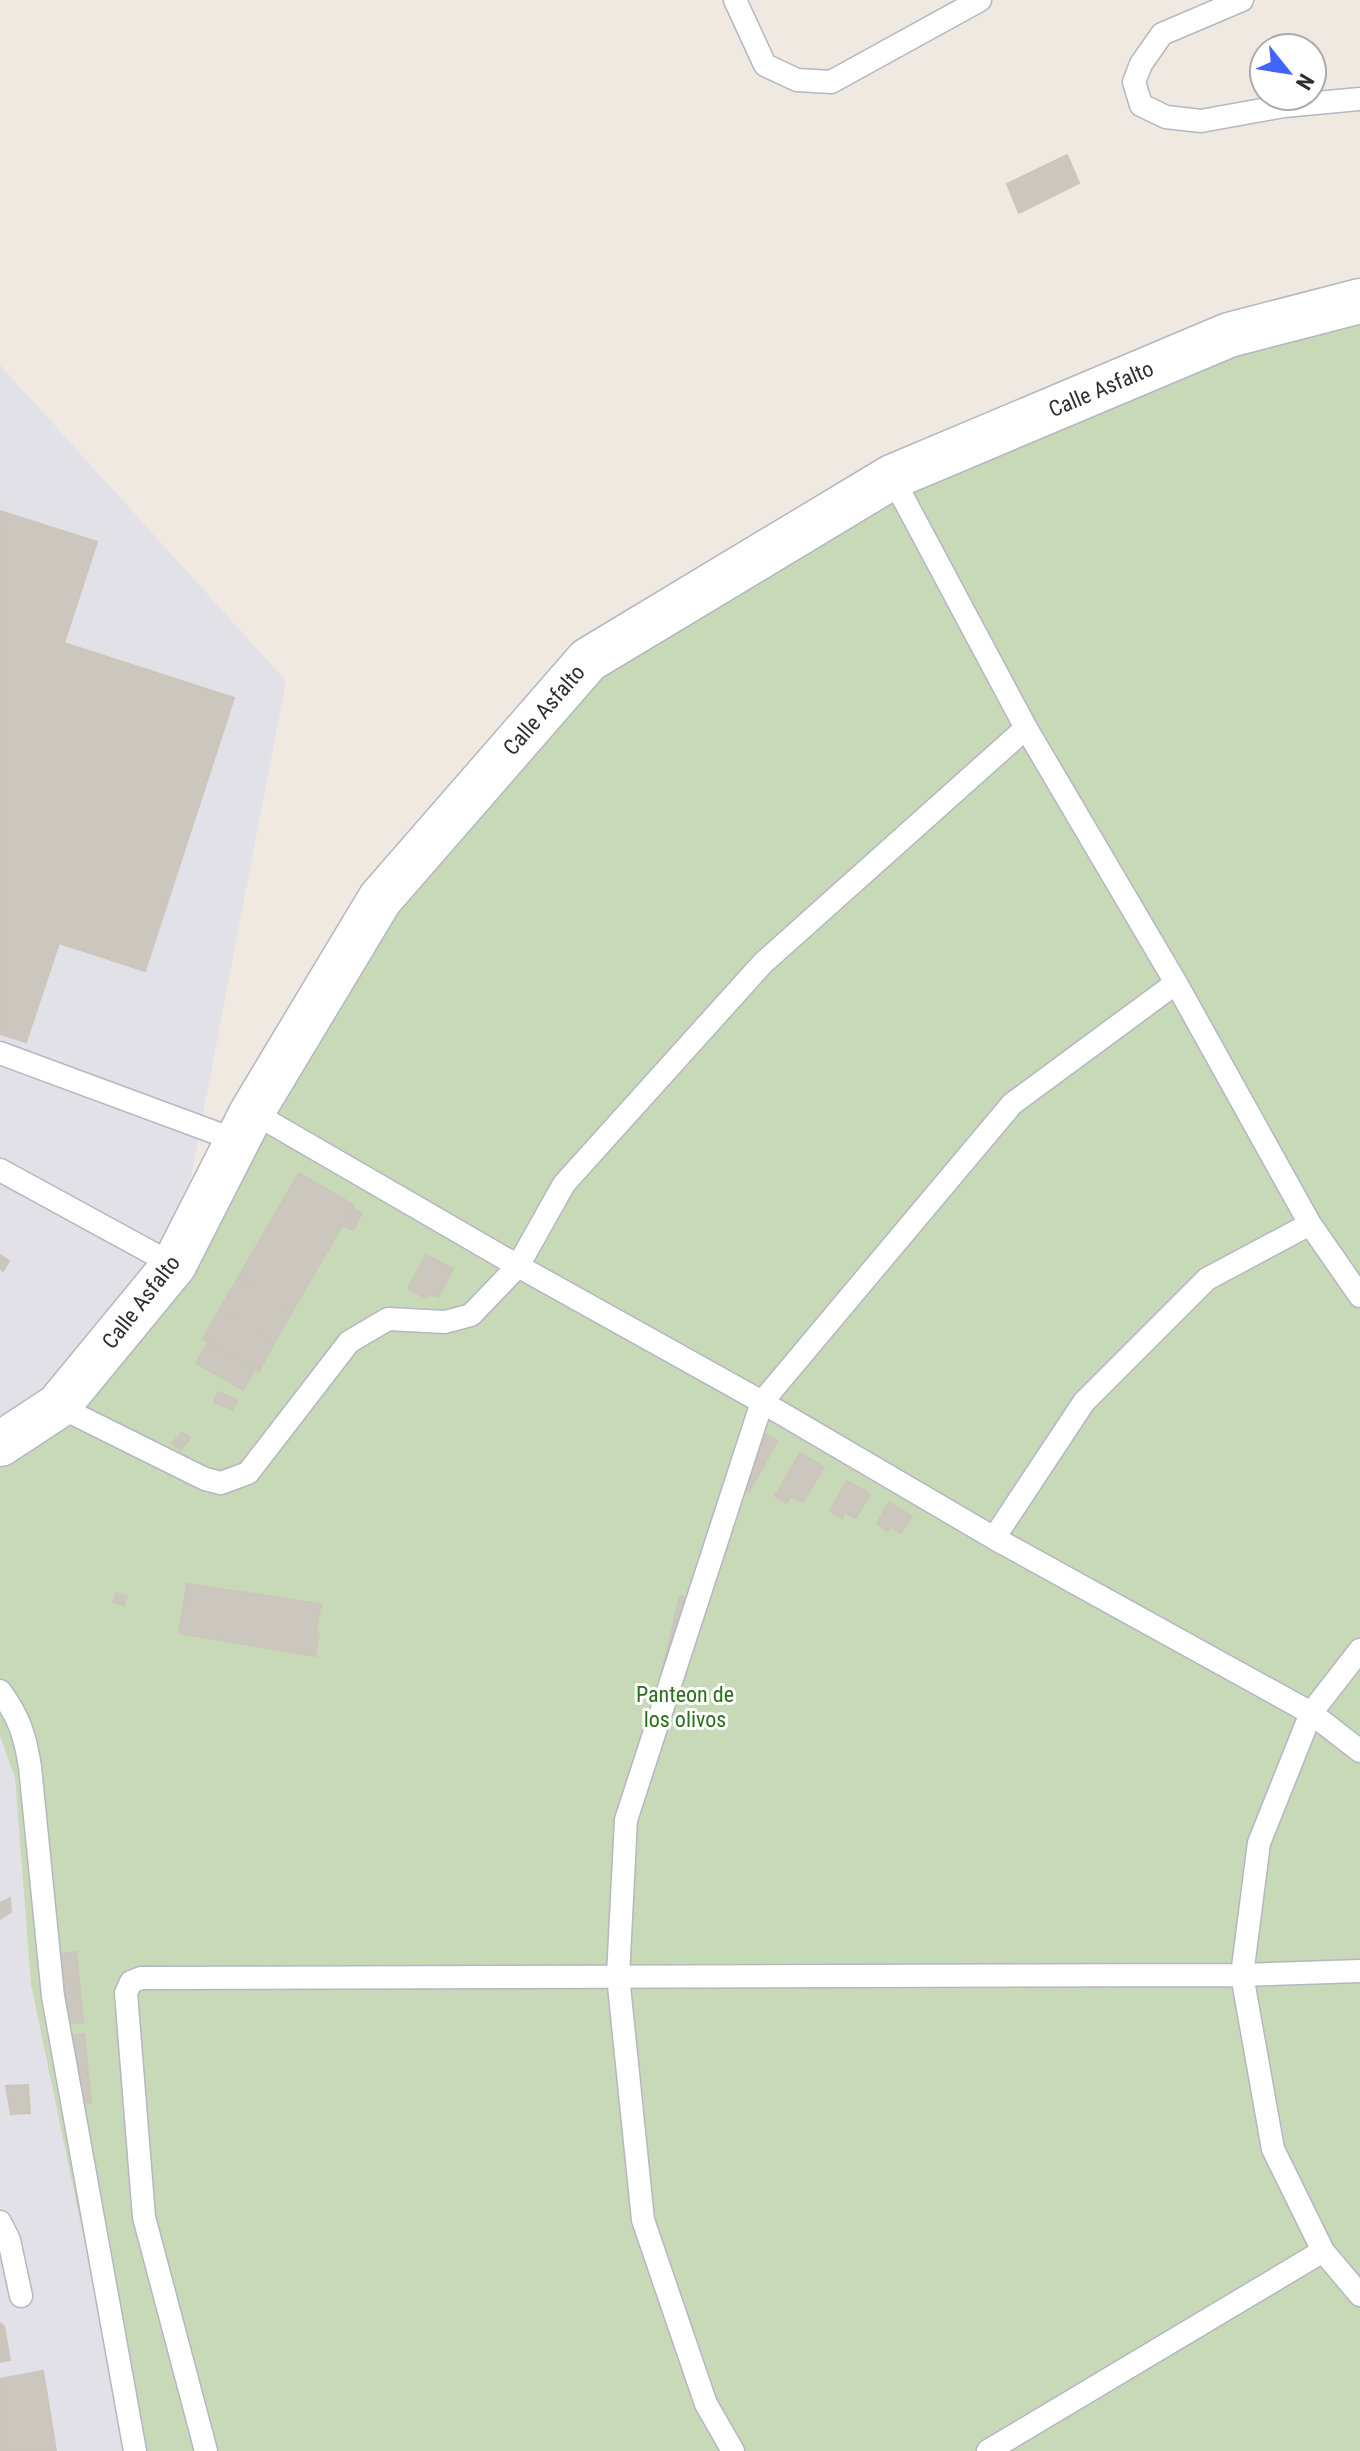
<svg xmlns="http://www.w3.org/2000/svg" width="1360" height="2451" font-family="'Roboto Condensed',sans-serif">
<rect width="100%" height="100%" fill="#efe9e1"/>
<path fill="#e3e1e8" d="M0,365L286,681L174,1265L0,1444Z
M0,1736L15,1778L31,1986L128,2451H0Z"/>
<path fill="#c8d9b8" d="M1360,301V2451H128L31,1985L15,1778L0,1736V1444L59,1406L380,899L588,660L892,477Z"/>
<path fill="#cbc7bf" stroke="#cbc5ba" stroke-width="2" d="M1067,155L1079,183L1019,213L1007,184Z
M0,511L97,542L64,643L234,698L145,971L59,943L26,1042L0,1034Z
M299,1173L354,1205L293,1310L238,1278Z
M352,1208L362,1213L353,1230L342,1225Z
M0,1255L9,1261L3,1271L0,1268Z
M426,1255L453,1269L438,1297L428,1293L426,1298L408,1288Z
M238,1278L293,1310L275,1341L220,1309Z
M220,1309L275,1341L259,1371L203,1339Z
M209,1342L255,1369L243,1390L196,1363Z
M218,1392L237,1400L233,1410L214,1402Z
M756,1429L777,1441L749,1492L738,1486Z
M182,1432L190,1438L181,1450L172,1443Z
M800,1453L824,1467L803,1502L791,1496L786,1503L775,1496Z
M847,1481L870,1494L856,1518L845,1512L842,1518L830,1511Z
M889,1502L912,1516L901,1533L890,1527L888,1531L877,1524Z
M187,1584L321,1604L316,1633L319,1634L315,1656L179,1633Z
M116,1593L127,1596L124,1605L113,1602Z
M680,1596L694,1599L673,1678L661,1676Z
M10,1898L11,1912L0,1919V1903Z
M76,1952L83,2022L69,2023L61,1954Z
M84,2034L91,2103L77,2104L70,2036Z
M28,2085L30,2113L11,2114L6,2086Z
M0,2323L4,2326L10,2360L0,2362Z
M43,2371L56,2451H0V2379Z"/>
<g fill="none" stroke-linecap="round" stroke-linejoin="round">
<g stroke="#b4b7c1" stroke-width="25">
<path id="lane" d="M735,0L765,65L797,80L831,82L980,0
M1242,0L1162,34L1141,64L1134,82L1141,105L1166,117L1201,121L1284,106L1360,99
M892,477L1026,728L1176,983L1310,1224L1360,1296
M0,1053L238,1141
M252,1112L518,1266L762,1402L994,1538L1311,1713L1360,1751
M0,1170L174,1265
M58,1406L205,1479L221,1483L248,1473L349,1342L388,1319L445,1322L471,1315L518,1266L564,1184L763,963L1026,728
M994,1538L1084,1402L1207,1279L1310,1224
M1360,1650L1311,1713L1259,1843L1242,1975L1273,2149L1323,2251L1360,2295
M0,1691C19,1717 25,1735 30,1767L53,1996L135,2451
M0,2222L9,2240L21,2296
M206,2451L144,2217L126,1993L131,1982L141,1978L1242,1975L1360,1971
M733,2451L706,2404L643,2220L618,1976L626,1820L762,1402L1012,1104L1176,983
M988,2451L1323,2251"/>
</g>
<g stroke="#b4b7c1" stroke-width="47">
<path id="secondary" d="M0,1444L58,1406L174,1265L252,1112L380,899L588,660L892,477L1229,335L1360,301"/>
</g>
<use href="#lane" stroke="#fff" stroke-width="22"/>
<use href="#secondary" stroke="#fff" stroke-width="44"/>
</g>
<g text-anchor="middle" dominant-baseline="central" stroke-width="6" stroke-linejoin="round" paint-order="stroke">
<g font-size="22" fill="#2e2e2e" stroke="#fff">
<text transform="translate(1101 389) rotate(-23)">Calle Asfalto</text>
<text transform="translate(544 710) rotate(-49)">Calle Asfalto</text>
<text transform="translate(141 1302) rotate(-52)">Calle Asfalto</text>
</g>
<g font-size="22" fill="#2c6e1b" stroke="#fff">
<text x="685" y="1694">Panteon de<tspan x="685" dy="25">los olivos</tspan></text>
</g>
</g>
<g transform="translate(1288 72) rotate(120)"><circle r="38" fill="#ffffff" stroke="#ababab" stroke-width="2"/>
<path d="M0-6L14 30L0 20L-14 30Z" fill="#4264fb"/>
<text y="-12" font-size="22" font-weight="bold" text-anchor="middle" fill="#2e2e2e">N</text>
</g>
</svg>
